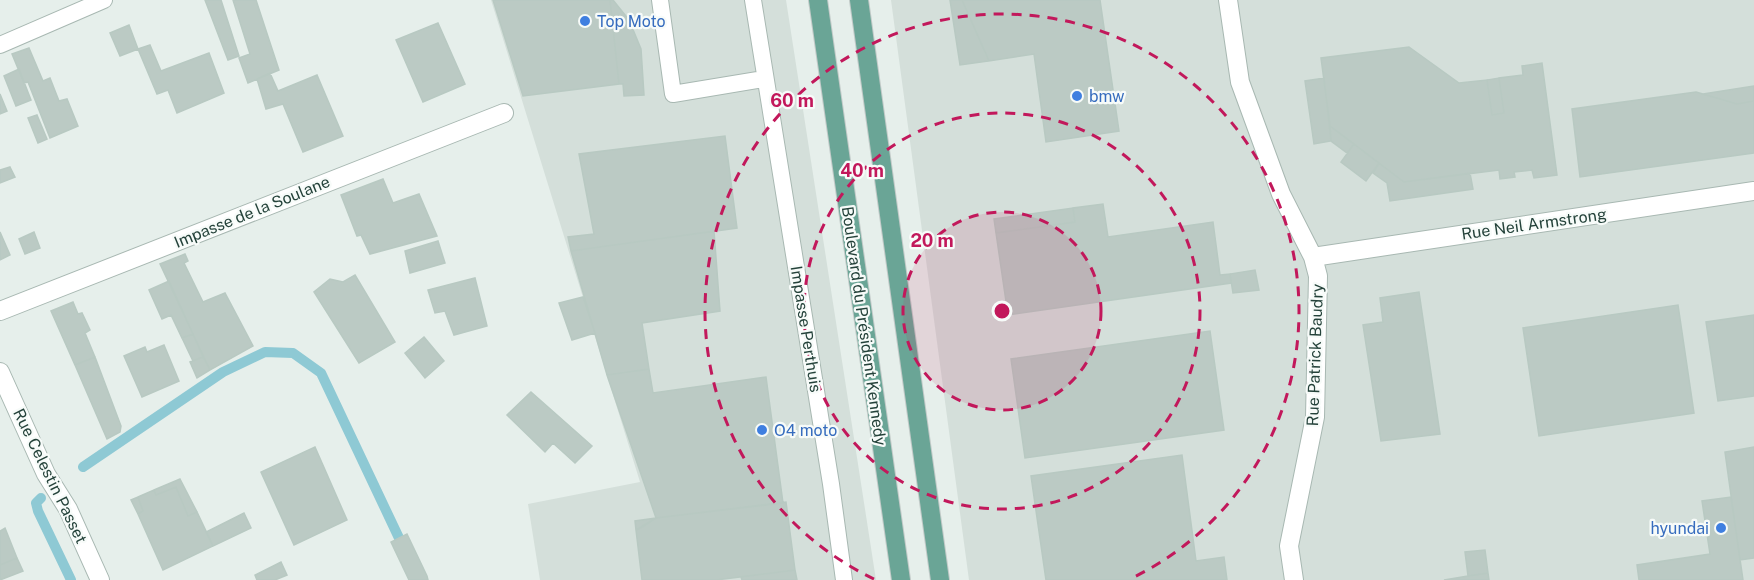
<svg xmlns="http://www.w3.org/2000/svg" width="1754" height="580" font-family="'Public Sans',sans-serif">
<rect width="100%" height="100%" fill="#e6efeb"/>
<path fill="#d4dfda" d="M491,0H786L876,580H540L528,504L640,482Z
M891,0H1754V580H969Z"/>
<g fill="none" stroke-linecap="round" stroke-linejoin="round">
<path stroke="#8ec9d4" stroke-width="10" d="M83,467L223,372L265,352L293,353L321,373L399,538
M41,498L36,503L38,511L71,580"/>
</g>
<path fill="#bbcac4" stroke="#b8c9c2" stroke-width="1.5" d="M205,0H221L239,56L228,60Z
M233,0H256L279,70L248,83L239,58L250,54Z
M493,0H610L619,84L523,96Z
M610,0H613L629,20L641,49L644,95L624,96L623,84H619Z
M950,0H962L989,61L960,65Z
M962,0H1100L1119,131L1046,142L1034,54L989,61Z
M438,23L465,84L423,102L396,40Z
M129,25L138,49L120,56L110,33Z
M150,45L161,71L209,53L224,93L177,113L168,90L157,94L138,49Z
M1409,47L1459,83L1487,80L1492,115L1504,113L1499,78L1523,75L1522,66L1542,63L1557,175L1534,178L1532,170L1514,172L1515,177L1500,179L1499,170L1404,182L1330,126L1321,58Z
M29,48L43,81L50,78L59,101L67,99L78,126L50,138L28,82L24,83L12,54Z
M19,69L31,100L16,106L4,76Z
M270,73L278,91L317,75L343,136L303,152L283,104L266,109L257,79Z
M1324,78L1331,141L1314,144L1305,81Z
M1499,78L1504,113L1492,115L1487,80Z
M1754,86V101L1737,104L1703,94Z
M1696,92L1737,104L1754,101V153L1580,177L1572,109Z
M0,94L7,111L0,114Z
M37,115L47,139L38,143L28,118Z
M1330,126L1354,144L1347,153L1331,141Z
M725,136L737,228L571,251L568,237L594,234L579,154Z
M1354,144L1379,163L1366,181L1341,162Z
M1379,163L1404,182L1470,173L1473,189L1390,201L1387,183L1373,173Z
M10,167L15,177L0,183V170Z
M383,179L393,203L419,194L437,236L370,254L361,235L357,236L341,195Z
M1103,204L1108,237L1213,222L1220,275L1230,274L1231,283L1008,315L996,233L1075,222L1073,208Z
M1073,208L1075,222L996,233L994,219Z
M714,231L720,311L642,323L649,369L607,375L571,251Z
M0,232L10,255L0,260Z
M34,232L40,248L25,254L19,239Z
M438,241L445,263L410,273L405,251Z
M185,254L188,261L184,263L203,302L225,293L253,346L210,370L160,264Z
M1255,270L1259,290L1233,293L1230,274Z
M355,275L395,342L359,363L314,292L330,279L343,282Z
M475,278L487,326L454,335L445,311L435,313L428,290Z
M169,281L193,334L182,338L171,315L162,319L149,290Z
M1419,292L1440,434L1381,441L1363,325L1383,322L1380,298Z
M583,297L595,333L572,340L559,303Z
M73,302L78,314L82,313L90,330L85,333L95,357L75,365L51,311Z
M1678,305L1694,413L1539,436L1523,328Z
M1754,315V396L1718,401L1706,322Z
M1210,331L1224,430L1025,458L1011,359Z
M193,334L203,357L193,361L182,338Z
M424,337L444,361L425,378L405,353Z
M164,345L179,381L142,397L124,356L145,347L147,352Z
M95,357L121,426L120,432L107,439L75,365Z
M203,357L210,370L197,378L190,362Z
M649,369L653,393L766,377L783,503L656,518L607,375Z
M531,392L592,446L575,463L553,443L545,452L507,415Z
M315,447L347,520L294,545L261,472Z
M1754,447V558L1740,560L1725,452Z
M1182,455L1196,561L1224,557L1227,580H1046L1031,476Z
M180,479L197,512L188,516L176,487L156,495L154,490Z
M176,487L188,516L197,512L213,546L163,570L138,514L143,511L138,497L154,490L156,495Z
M138,497L143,511L138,514L131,500Z
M1731,497L1743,580H1639L1637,565L1710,554L1702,501Z
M786,502L795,570L716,580H642L636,530L656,518Z
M244,513L251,528L213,546L206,532Z
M656,518L644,526L636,530L635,521Z
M5,528L17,558L0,565V531Z
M407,534L427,576L428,580H409L391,542Z
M1485,550L1488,573L1468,576L1465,552Z
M17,558L23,571L0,580V565Z
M281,562L287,575L275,580H257L255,575Z
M795,570L797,580H742L741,577Z
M1488,573L1489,580H1444L1468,576Z"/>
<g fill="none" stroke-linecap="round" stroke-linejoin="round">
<g stroke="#a8b8b2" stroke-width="18">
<path id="service" d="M660,0L673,94L764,79
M753,0L831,484L844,580
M0,45L104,0"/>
</g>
<g stroke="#a8b8b2" stroke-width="20">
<path id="minor" d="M1228,0L1240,82L1281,194L1313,257L1318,276L1315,417L1289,546L1294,580
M1313,257L1754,191
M0,311L504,113
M0,372L46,474L68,509L100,580"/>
</g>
<g stroke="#c2cac8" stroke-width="20">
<path id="primary" d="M818,0L901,580
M859,0L940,580"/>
</g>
<use href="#service" stroke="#fff" stroke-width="16"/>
<use href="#minor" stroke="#fff" stroke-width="18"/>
<use href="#primary" stroke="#6aa596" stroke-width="18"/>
</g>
<circle cx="1002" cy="311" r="99" fill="#c2185b" fill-opacity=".12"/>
<g fill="none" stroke="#c2185b" stroke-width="3" stroke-dasharray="10 8">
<circle cx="1002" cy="311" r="99"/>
<circle cx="1002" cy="311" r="198"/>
<path d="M874 579A297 297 0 1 1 1130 579"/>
</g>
<g fill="#3f7fe0" stroke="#f7fbf9" stroke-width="2">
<circle cx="585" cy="21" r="6"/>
<circle cx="1077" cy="96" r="6"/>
<circle cx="762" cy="430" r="6"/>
<circle cx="1721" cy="528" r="6"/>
</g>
<g text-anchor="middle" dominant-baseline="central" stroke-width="4.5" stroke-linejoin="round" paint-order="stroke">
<g font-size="16" fill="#366cbe" stroke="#f7fbf9" text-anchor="start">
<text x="597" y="21">Top Moto</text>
<text x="1089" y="96">bmw</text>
<text x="774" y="430">O4 moto</text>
<text x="1709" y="528" text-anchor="end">hyundai</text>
</g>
<g font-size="16" fill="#24423a" stroke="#f7fbf9">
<text transform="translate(252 212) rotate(-22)">Impasse de la Soulane</text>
<text transform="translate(1534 224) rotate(-8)">Rue Neil Armstrong</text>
<text transform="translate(864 326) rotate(82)">Boulevard du Président Kennedy</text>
<text transform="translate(806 329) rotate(81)">Impasse Perthuis</text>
<text transform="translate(1315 355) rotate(-88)">Rue Patrick Baudry</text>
<text transform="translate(50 476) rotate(64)">Rue Celestin Passet</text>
</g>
</g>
<circle cx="1002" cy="311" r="9" fill="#c2185b" stroke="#f7fbf9" stroke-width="3"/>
<g font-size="18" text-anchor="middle" font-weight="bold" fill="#c2185b" stroke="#f7fbf9" stroke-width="4.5" stroke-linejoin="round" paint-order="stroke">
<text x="792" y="107">60 m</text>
<text x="862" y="177">40 m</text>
<text x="932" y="247">20 m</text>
</g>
</svg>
